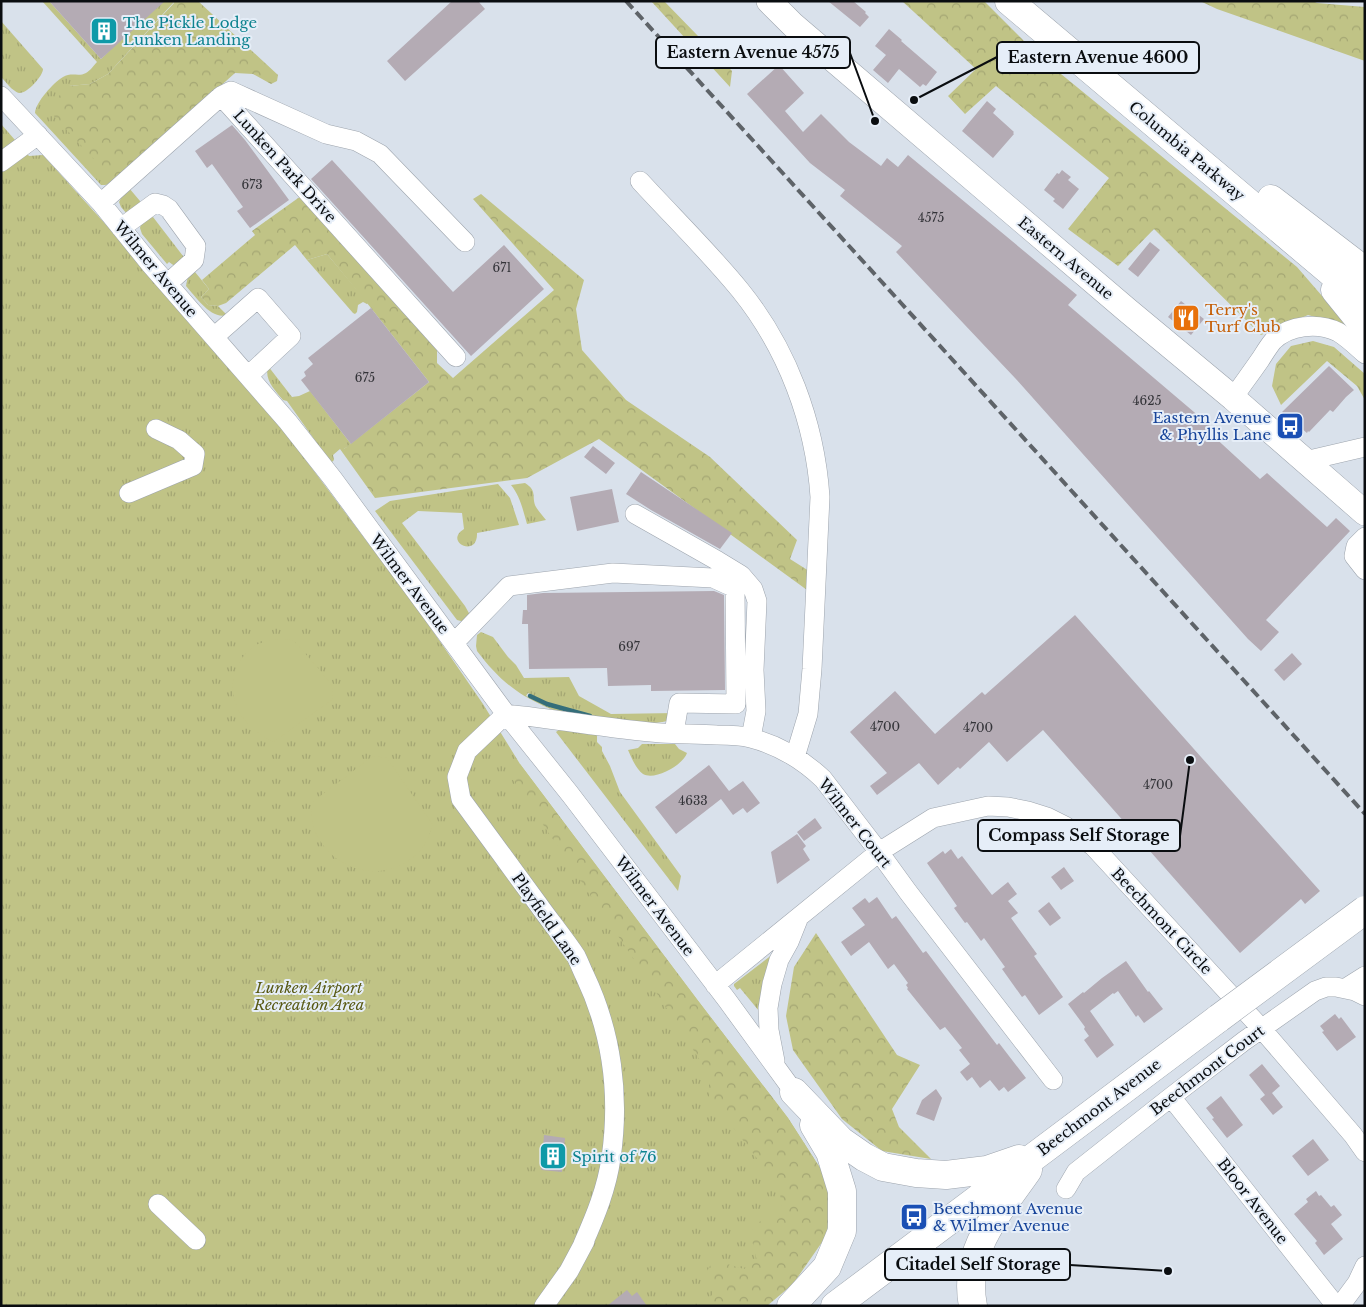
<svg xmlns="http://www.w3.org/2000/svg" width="1366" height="1307" font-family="'Libre Baskerville',serif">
<defs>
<pattern id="grass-tufts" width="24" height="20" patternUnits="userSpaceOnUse" patternTransform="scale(1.25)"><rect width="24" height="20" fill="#c0c386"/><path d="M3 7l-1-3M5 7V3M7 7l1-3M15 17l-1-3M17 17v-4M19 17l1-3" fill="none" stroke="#a4a673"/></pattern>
<pattern id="forest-crowns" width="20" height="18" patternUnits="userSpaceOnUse" patternTransform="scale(1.25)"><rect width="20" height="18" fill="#c0c386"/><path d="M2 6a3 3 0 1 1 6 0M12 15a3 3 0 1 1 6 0" fill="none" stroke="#a4a673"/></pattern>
</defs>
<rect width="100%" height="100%" fill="#d9e1eb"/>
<path fill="url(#grass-tufts)" d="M42,1H49L101,59L160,1H173L174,2L108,74L90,84L69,86L114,181C110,185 106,185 101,185L35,113C36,102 53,83 63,77C71,72 79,77 86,73C90,71 94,65 97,62Z
M1,21L43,69C43,76 27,94 19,93C12,91 6,82 1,77Z
M1,124L29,156L43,155L202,331L260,399L419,611L483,704L520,764L699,1002L788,1118L822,1171L767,1306H1Z
M129,188L140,201V204L127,214L121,207L119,202L121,198Z
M153,217L183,256L184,258L176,267L169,262L167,264L142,234L140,228L141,224L149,218Z
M327,254L368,303L367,304L363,302L358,305L357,312L355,314L353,313L307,260Z
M195,272L209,289L201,297L208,305L218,306L227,315C211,320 196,297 186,286L188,276Z
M268,366L292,397L299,396L310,391L351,444L344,449H340L333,455L334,460L331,463L287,401L283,400C275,390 264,380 268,366Z
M525,483C538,491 531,497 536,507C539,512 543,516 546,520L527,524C523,510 520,496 511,485Z
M498,484L510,498L519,525L477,533C478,559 443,542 464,529L462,513L418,511L402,523L465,606L470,615L467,621H461L457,620L375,511L390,501Z
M481,632L493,637L508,657L516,665L524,678L569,677L579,696L611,714L676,713C674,715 673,717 671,719C653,731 570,712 549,704C541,701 535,696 528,693L526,696L546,705L574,714C565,714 552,710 544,706C514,693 496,676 477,651L476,646L477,635Z
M560,729L597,734V742L602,747V751L610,766L620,792L681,876L678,891L556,732Z
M642,744H675L679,749L687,753C683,765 655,781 643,774C636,769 631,757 628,750L638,748Z
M773,954L764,1017L740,988L737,990L734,986V984Z"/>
<path fill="url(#forest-crowns)" d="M173,1H198L278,75L277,81L271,84L253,74L235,73L114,181L53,115L52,103L69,86L90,84L108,74L174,3Z
M651,1H664L732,71L730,87Z
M902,1H984L1039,56L1297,267L1348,326L1308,315L1261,335L1154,229L1118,266L1068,229L1109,178L996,86L965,114L948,96L976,69Z
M1200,1H1313L1317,3L1365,7V61L1217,9Z
M481,194L584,280L576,309L582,350L626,400L710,457L797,540L790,559L809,571L807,590L599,439L527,478L375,498L340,449H344L429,382L371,308L327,254L307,260L295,245L226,303L218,306L208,305L201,297L209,289L202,280L255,235L252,231L301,196L437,350V363L453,378L554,290L473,199Z
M1313,341L1334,347L1365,374V400L1357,386L1327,361L1281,405L1272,386L1276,364L1291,346Z
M520,764L699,1002L788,1118L822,1171L830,1200L827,1235L793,1284L767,1306H703L715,1291L704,1277L711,1264H727L744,1269L757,1261L750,1232L766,1215L782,1208L779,1187L709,1096V1075L674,1019L511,777Z
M816,933L897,1055L920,1065L892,1109L899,1127L931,1159L882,1151L842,1119L793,1050L786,1016L794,967Z"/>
<path fill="#c0c386" d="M273,639L290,640L294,641L319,669L333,687L332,700L273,742C266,738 259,734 253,729C234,712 226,686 239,663C244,655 250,648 258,644C263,642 268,641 273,639Z
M373,756L387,758L433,825C429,836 425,847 416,855C385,883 337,873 318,837C312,827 311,815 311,803Z"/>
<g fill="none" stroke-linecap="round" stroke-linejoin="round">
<path stroke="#356e7a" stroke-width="4.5" d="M530,696L547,704L590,716"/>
</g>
<path fill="#b4abb4" d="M49,1H165L101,59Z
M452,1H478L485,9L405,81L387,61Z
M828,1H853L866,12L865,13L869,17L860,27Z
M889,29L902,40L901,41L937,72L926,86L923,84L920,87L899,69L888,83L873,70L886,55L875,46Z
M779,65L804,93L785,111L803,132L821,114L849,142L881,166L887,158L898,167L908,155L1077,295L1068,305L1214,429L1210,433L1260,479L1267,473L1327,527L1336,518L1350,531L1266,620L1279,632L1261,651L1248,639L1015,378L896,252L902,246L840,196L845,190L810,163L747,94Z
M987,101L996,109L993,113L1014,132L1013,133L1014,134L993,158L962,131Z
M232,125L245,140L289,200L250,228L237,211L243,207L212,164L207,168L195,151Z
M332,160L453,292L504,245L544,289L471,356L311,179Z
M1062,170L1071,177L1068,180L1079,189L1063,209L1053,201L1055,199L1044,190L1057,173L1059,174Z
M1150,242L1160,250L1138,277L1128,269Z
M1181,301L1204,319L1191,335L1168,317Z
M371,308L429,382L351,444L301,380L306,376L304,372L313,364L308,358Z
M1329,366L1354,390L1346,397L1333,412L1330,410L1309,432L1308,431L1307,433L1282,412Z
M593,446L615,463L606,474L584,457Z
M641,472L732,533L720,549L651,510L626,494Z
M612,489L619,522L577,531L570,497Z
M714,591L724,595L725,690L651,691V685L608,686L607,668L529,669L528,624H522L523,610H527V595L543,593Z
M1075,615L1320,891L1305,904L1301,899L1240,953L1043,730L1007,762L989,742L960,769L958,767L938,785L919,763L877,795L870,786L887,773L850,732L895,691L935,734L982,692L985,695Z
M1292,653L1302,664L1284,681L1274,670Z
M709,765L729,791L743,781L760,803L747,813L743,808L733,815L721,799L676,834L655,807Z
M815,818L822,828L804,841L797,832Z
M797,834L806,846L803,849L810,860L777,884L771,852Z
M951,849L958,859L962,856L992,895L1008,882L1017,894L1008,901L1018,913L1011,918L1037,954L1034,956L1063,997L1039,1015L1025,995L1022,997L1002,969L1005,967L984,938L981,941L967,922L965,923L954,908L957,906L927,863L943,851L945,854Z
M1064,867L1074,881L1061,890L1051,877Z
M877,897L892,919L896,916L923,953L926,951L997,1045L999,1043L1026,1078L1008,1092L1004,1087L999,1091L990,1080L980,1088L972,1077L967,1081L960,1072L970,1064L959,1050L962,1048L945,1027L940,1030L907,989L908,988L906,985L908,983L894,964L888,969L869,942L851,956L841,942L865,925L852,908L865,898L869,903Z
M1049,902L1061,918L1050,926L1038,911Z
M1126,961L1148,992L1149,991L1163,1009L1144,1023L1138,1015L1136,1017L1118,991L1114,994L1113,993L1090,1011L1114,1045L1097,1058L1084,1040L1089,1036L1084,1029L1085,1027L1068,1004L1083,992L1084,993L1102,978Z
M1335,1014L1339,1019L1341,1017L1356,1037L1337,1051L1322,1032L1324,1031L1320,1026Z
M1262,1064L1280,1086L1272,1093L1283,1107L1273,1115L1260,1099L1265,1095L1249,1075Z
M936,1089L942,1098L934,1121L916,1114L922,1100Z
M1221,1096L1243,1125L1227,1138L1212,1119L1214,1118L1206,1108Z
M544,1135L565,1138L562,1172L541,1170Z
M1313,1139L1329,1160L1308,1176L1292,1156Z
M1316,1191L1319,1196L1321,1195L1331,1207L1334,1205L1342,1215L1331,1224L1343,1239L1324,1255L1315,1243L1317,1241L1294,1214L1308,1202L1306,1199Z
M627,1290L632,1296L637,1292L647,1306H607Z"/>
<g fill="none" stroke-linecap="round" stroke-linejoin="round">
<g stroke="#9da4ad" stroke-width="20">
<path id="minor" d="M1,96L101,203L151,265L288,422L333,479L506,714L570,794L727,1000L794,1092
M221,96L231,91L326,134L356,141L380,154L465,242
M1,162L38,135
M640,181C673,217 709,252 740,290C787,348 815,422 820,497L812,669L808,714L795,757
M101,203L221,96L456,357
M121,228L155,203L163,205L169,209L196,246L194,260L168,283
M214,337L258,298L291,336L248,376
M1233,398C1242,385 1251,373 1260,360C1264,354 1268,347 1273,341C1289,325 1318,322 1338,332C1348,338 1356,346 1365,354
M1305,461L1365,447
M129,493L193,466L195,454L179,440L156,429
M635,514L718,561L741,575L753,589L757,601L754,670L756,711L751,738
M1365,537L1356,546L1354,556L1365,570
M454,643L509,586L613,573L713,578L735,588L736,704L679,703L674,733
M506,714C558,719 609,729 661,733C679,734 698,734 717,735C729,735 740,735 751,738C778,745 803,760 823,779L879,852L908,892L1053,1080
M506,714L467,751L457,777L461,799C487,834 512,869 538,904C550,921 564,938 576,956C579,962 582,970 585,976C612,1033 620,1096 611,1158C607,1188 595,1217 583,1244
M715,985L879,852L933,818L988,806L1008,807L1028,811L1047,817L1065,826L1093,846L1261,1028L1353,1135L1365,1152
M1346,988L1365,976
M775,1061L769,1030L768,1008L772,984L779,960L789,942L799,917
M1171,1097L1336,1306
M1066,1189L1076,1172L1171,1097L1244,1041L1315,991L1326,987H1336L1355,991L1365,996
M158,1204L196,1240
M544,1306L569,1271L585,1241
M1340,1306L1357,1283L1365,1266"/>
</g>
<g stroke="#9da4ad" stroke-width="26">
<path id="major" d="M769,1L793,25L1127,310L1233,398L1365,513"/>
</g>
<g stroke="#9da4ad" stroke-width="29">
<path id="highway" d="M1009,1L1365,301
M1271,199L1365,271
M1335,290L1365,327
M794,1092L841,1141L864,1157L883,1167L916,1173L946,1175L987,1170L1019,1159
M791,1306L827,1267L842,1231V1191L830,1152L814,1125
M835,1306L1219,1018
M973,1306C962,1250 999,1212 1028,1170"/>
</g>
<use href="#minor" stroke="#fff" stroke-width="19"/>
<use href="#major" stroke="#fff" stroke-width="25"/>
<use href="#highway" stroke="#fff" stroke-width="28"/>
<path stroke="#5e6368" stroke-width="4" stroke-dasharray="10 5" stroke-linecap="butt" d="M626,1L901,303L1365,814"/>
<g stroke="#9da4ad" stroke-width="29" stroke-linecap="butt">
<path id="highway-bridge" d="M1219,1018L1365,910"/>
</g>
<use href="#highway-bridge" stroke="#fff" stroke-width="28"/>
</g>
<defs>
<g id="building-square" transform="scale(1.4375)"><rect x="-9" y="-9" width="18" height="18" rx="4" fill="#0f9aa8" stroke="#e6eef8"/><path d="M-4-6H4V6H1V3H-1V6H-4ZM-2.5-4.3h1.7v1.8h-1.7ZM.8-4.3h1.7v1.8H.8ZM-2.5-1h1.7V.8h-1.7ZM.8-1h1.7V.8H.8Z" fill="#fff"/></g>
<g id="restaurant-square" transform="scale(1.4375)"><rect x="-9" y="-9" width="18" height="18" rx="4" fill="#e8710a" stroke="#e6eef8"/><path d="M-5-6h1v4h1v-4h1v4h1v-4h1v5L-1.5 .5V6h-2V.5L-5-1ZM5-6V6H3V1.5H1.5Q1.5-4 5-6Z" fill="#fff"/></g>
<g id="bus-square" transform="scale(1.4375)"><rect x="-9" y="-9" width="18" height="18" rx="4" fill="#1a4fb4" stroke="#e6eef8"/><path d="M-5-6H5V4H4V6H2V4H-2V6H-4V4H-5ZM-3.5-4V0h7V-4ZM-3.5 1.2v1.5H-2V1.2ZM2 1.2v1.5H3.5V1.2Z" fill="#fff"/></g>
</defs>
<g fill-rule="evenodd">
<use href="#building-square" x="104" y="31"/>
<use href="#restaurant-square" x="1186" y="318"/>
<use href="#bus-square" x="1290" y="426"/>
<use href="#building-square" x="553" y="1156"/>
<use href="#bus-square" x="914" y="1217"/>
</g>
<g text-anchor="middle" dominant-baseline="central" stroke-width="4" stroke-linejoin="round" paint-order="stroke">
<g font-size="12" fill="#343439">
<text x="252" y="184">673</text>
<text x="931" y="217">4575</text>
<text x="502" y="267">671</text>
<text x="365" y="377">675</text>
<text x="1147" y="400">4625</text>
<text x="629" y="646">697</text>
<text x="885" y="726">4700</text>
<text x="978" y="727">4700</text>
<text x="1158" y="784">4700</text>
<text x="693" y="800">4633</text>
</g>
<g font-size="15" fill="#0d838f" stroke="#e6eef8" text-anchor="start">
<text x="123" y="22">The Pickle Lodge<tspan x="123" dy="17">Lunken Landing</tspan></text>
<text x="572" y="1156">Spirit of 76</text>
</g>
<g font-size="15" fill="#0a0d10" stroke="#e6eef8">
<text transform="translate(1187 151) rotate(40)">Columbia Parkway</text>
<text transform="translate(285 166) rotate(48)">Lunken Park Drive</text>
<text transform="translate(1066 258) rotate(40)">Eastern Avenue</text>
<text transform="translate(156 269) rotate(50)">Wilmer Avenue</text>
<text transform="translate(410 584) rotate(53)">Wilmer Avenue</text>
<text transform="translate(855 823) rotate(52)">Wilmer Court</text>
<text transform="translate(655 906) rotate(53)">Wilmer Avenue</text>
<text transform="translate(547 919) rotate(55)">Playfield Lane</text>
<text transform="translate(1162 921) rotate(47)">Beechmont Circle</text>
<text transform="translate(1207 1070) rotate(-37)">Beechmont Court</text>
<text transform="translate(1099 1107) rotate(-37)">Beechmont Avenue</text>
<text transform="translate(1253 1201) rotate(52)">Bloor Avenue</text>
</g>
<g font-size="15" fill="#c56008" stroke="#e6eef8" text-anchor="start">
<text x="1205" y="309">Terry's<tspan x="1205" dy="17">Turf Club</tspan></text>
</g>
<g font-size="15" fill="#164399" stroke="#e6eef8" text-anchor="end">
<text x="1271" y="417">Eastern Avenue<tspan x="1271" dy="17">&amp; Phyllis Lane</tspan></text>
<text x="933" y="1208" text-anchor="start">Beechmont Avenue<tspan x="933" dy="17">&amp; Wilmer Avenue</tspan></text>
</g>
<g font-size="15" font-style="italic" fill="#585913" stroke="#e6eef8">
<text x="309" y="987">Lunken Airport<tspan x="309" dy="17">Recreation Area</tspan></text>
</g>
</g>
<path fill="none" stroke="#0a0d10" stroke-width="2" d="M875 121L850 53M914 100L997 57M1190 760L1180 836M1168 1271L1070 1265"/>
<g fill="#0a0d10" stroke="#e6eef8" stroke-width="2">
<circle cx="875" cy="121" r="5"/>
<circle cx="914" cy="100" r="5"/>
<circle cx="1190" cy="760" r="5"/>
<circle cx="1168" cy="1271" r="5"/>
</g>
<g fill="#e6eef8" stroke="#0a0d10" stroke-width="2">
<rect x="656" y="37" width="194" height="31" rx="5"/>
<rect x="997" y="42" width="202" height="31" rx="5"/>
<rect x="978" y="820" width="202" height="31" rx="5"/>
<rect x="885" y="1249" width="185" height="31" rx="5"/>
</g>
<g font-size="16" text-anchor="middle" font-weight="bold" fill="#0a0d10">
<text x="753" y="58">Eastern Avenue 4575</text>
<text x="1098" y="63">Eastern Avenue 4600</text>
<text x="1079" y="841">Compass Self Storage</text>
<text x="978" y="1270">Citadel Self Storage</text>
</g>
<rect width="1366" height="1307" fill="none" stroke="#0a0d10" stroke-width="5"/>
</svg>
